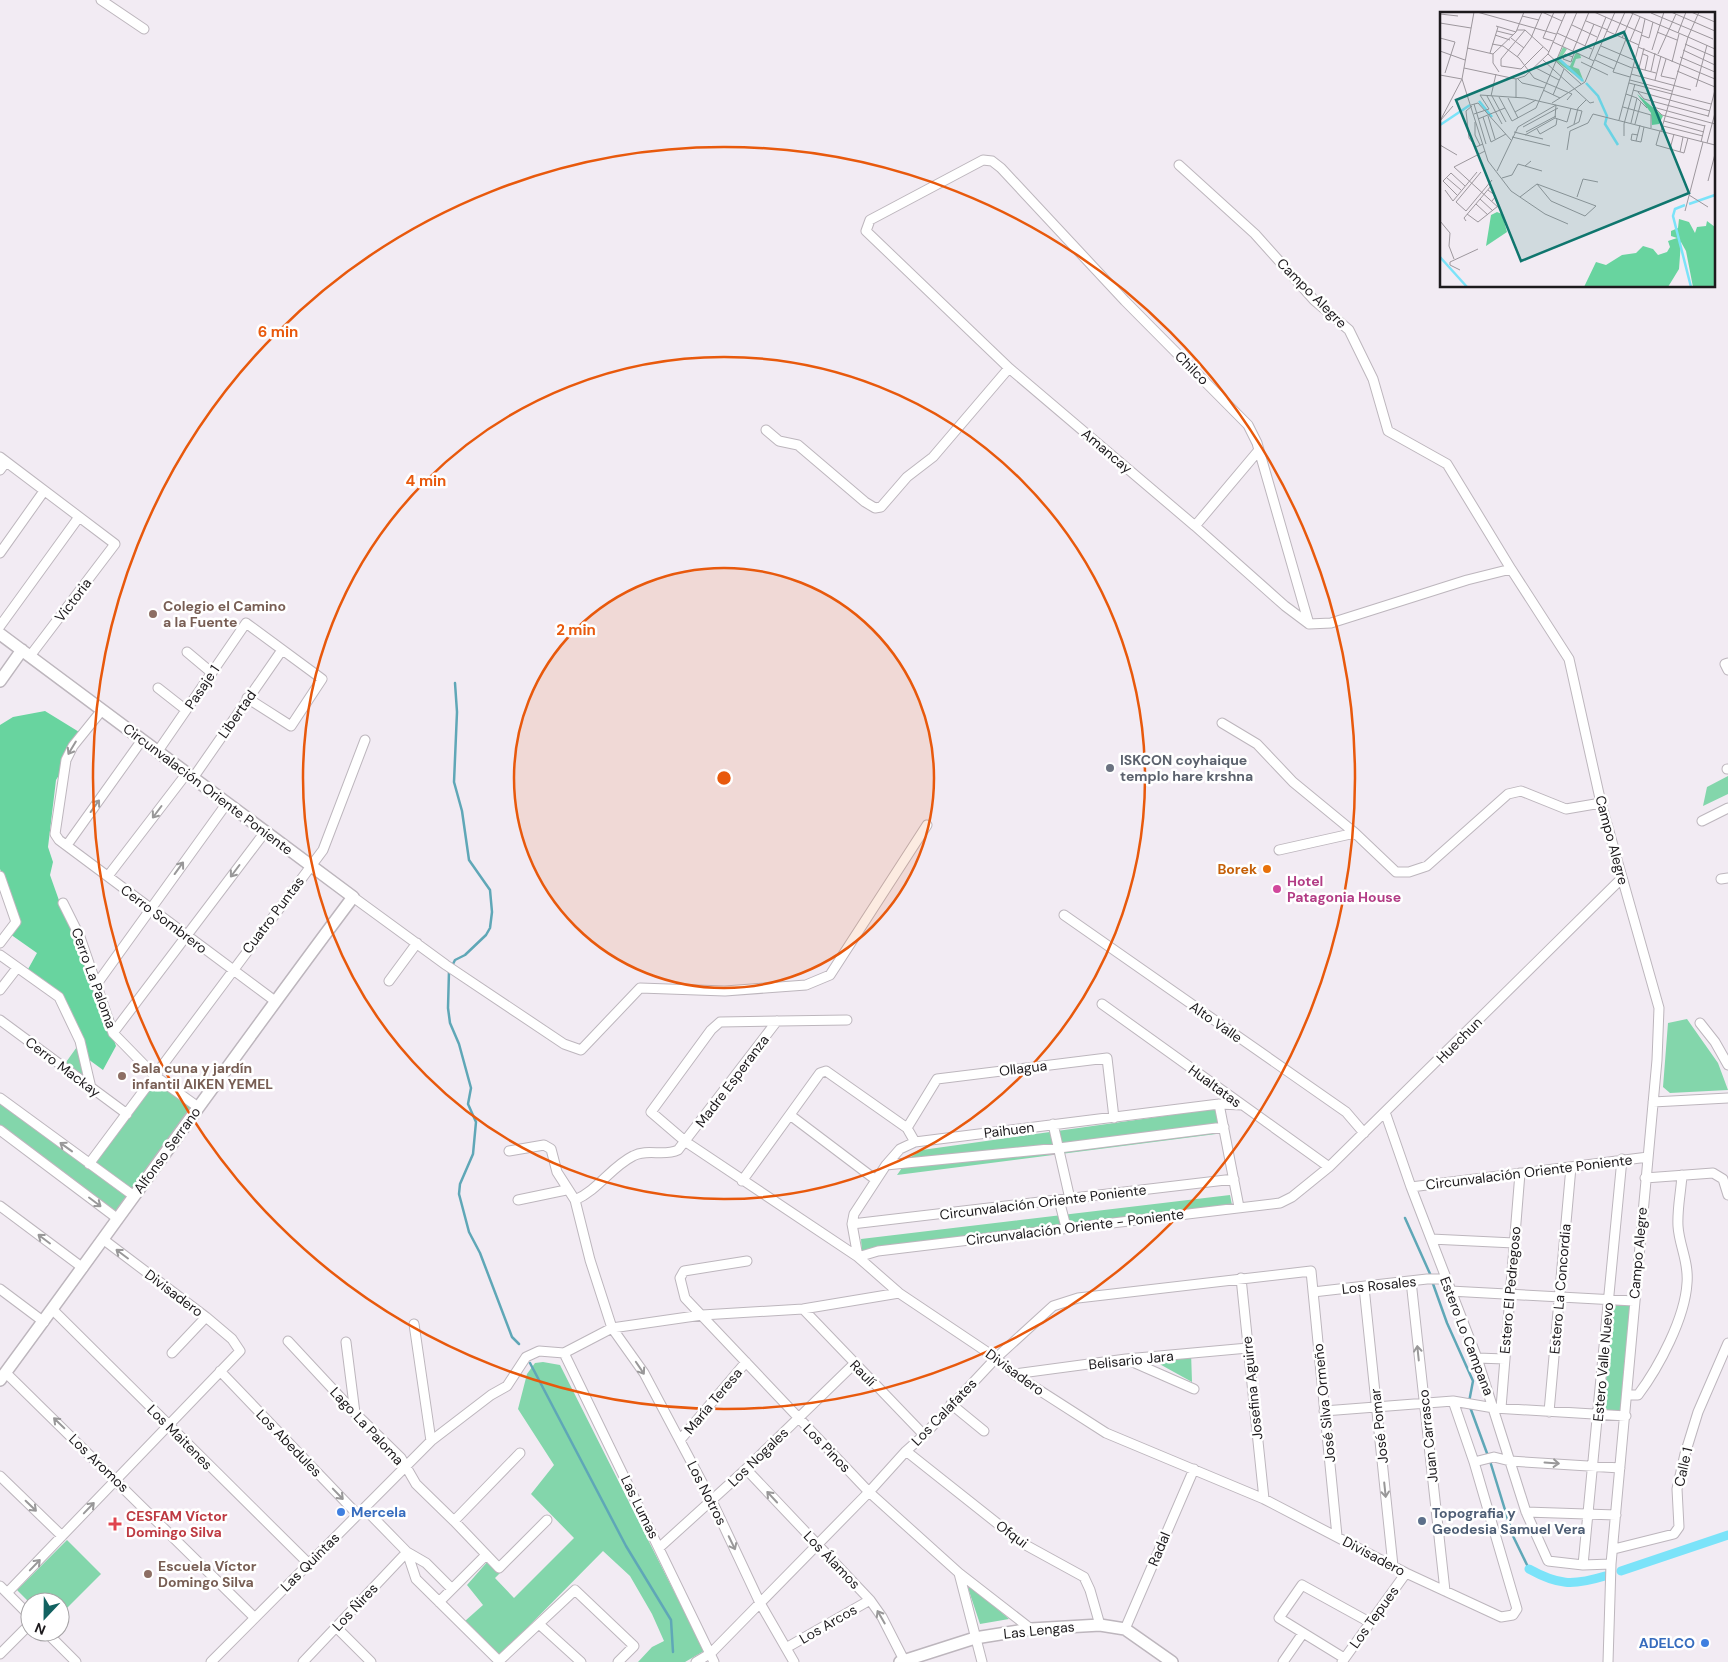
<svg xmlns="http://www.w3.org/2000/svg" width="1728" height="1662" font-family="'DM Sans',sans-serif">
<rect width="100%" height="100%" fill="#f2ebf3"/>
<path fill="#83d6ab" d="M1728,776V794L1703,806L1707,787Z
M1687,1019L1718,1063L1728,1090L1670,1093L1663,1087L1668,1023Z
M79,1044L87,1082L64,1065Z
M156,1081L192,1108L134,1191L94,1162Z
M0,1102L128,1198L117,1213L0,1126Z
M1221,1108L1224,1133L897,1175L909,1158L922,1150Z
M1230,1195L1233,1210L862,1254L861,1239Z
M1611,1305H1630L1621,1412L1604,1411Z
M1191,1352L1192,1382L1145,1356Z
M543,1362L560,1365L704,1651L685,1662H638L652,1647L664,1641L652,1614L630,1576L603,1551L500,1655L465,1621L483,1605L467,1585L489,1560L501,1572L495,1578L514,1598L574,1538L531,1494L554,1465L518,1409L527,1374L535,1363Z
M67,1540L101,1574L60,1615V1602L30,1603L17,1590Z
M966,1582L1009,1619L980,1624Z"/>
<path fill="#68d49f" d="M45,711L84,735L56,780L48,847L53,862L50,875L61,906L81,945L116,1046L103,1070L88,1059L62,997L27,971L37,953L10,934L18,922L10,891L0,869V725L13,717Z"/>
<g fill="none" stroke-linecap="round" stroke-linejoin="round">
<path stroke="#5fa7b7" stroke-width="2.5" d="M452,966L455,960L465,955L486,935L490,928L492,912L490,890L469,860L462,811L454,782L457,712L455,683
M449,971L448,1008L450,1023L459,1044L471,1088L468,1104L476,1122L473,1154L460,1184L459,1194L469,1232L480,1253L512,1337L519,1344
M1405,1218L1431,1276
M1432,1281L1447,1323L1473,1381L1469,1402
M530,1363L626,1546L671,1620L673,1652
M1470,1407L1488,1456
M1490,1461L1513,1536L1529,1569"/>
<path stroke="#7be3f9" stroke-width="9" d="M1529,1569C1558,1585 1572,1586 1605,1576
M1621,1571L1728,1535"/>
<g stroke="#bdb6bd" stroke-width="11">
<path id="street" d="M101,0L144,29
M1179,165L1255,234L1314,300L1349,330L1373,379L1388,431L1447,464L1511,569L1569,659L1601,803L1659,1008L1657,1060L1611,1564L1608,1662
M766,430L779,441L798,445L865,502L875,508L881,507L907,477L933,457L1009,368
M0,457L115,544L30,656
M0,470L6,462
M1195,526L1259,450
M0,553L44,491
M1309,624L1257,443L1248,425L1125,301L1001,168L992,161L983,160L870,220L866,231L1009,368L1195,526L1285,606L1309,624L1331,623L1467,580L1511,569
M0,626L79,517
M187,652L212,673
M1728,663L1725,664L1728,670
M158,688L186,710
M102,710L73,746L66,760L55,834L59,840L275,1001
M1222,723L1257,744L1293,782L1355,833
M158,751L246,623L322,679L291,726L247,698
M1727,769H1728
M193,778L282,650
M1702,821L1728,808
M67,845L142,740
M1279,850L1355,833L1396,872H1409L1427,866L1508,794L1521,791L1566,809L1601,803
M0,876L16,922L0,943
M108,876L187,773
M1721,879L1728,878
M353,897L446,965L564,1044L581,1050L640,988L725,991L806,985L830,975L927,825
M63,903L80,937L113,1033L155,1076L198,1107
M1064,915L1346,1112L1364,1133
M0,955L59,997L80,1041L91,1088
M389,981L417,943
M96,985L227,803
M0,990L17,968
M1102,1004L1329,1167
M0,1020L127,1114
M847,1020L720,1022L711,1030L651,1112L686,1142L858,1257L899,1293L996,1358L1014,1374L1106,1433L1264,1499L1406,1573L1501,1617L1513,1615L1517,1609L1474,1462L1494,1457L1510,1461L1620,1468
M1700,1023L1715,1042L1728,1065
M113,1033L265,832
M0,1098L134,1196
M1653,1102L1728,1098
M1219,1104L1239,1207
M1242,1105L1219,1104L915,1142L900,1149L886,1165L854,1214L852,1224L858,1257L878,1251L1280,1203L1292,1197L1329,1167L1622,878
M1385,1112L1411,1187L1477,1358L1526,1512L1548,1561L1583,1565L1611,1564
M790,1115L876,1180
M1053,1124L1070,1199
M907,1128L937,1079L1107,1058L1114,1118
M0,1130L118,1219
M509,1151L544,1145L551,1149L557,1172L575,1200L590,1260L612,1328L644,1373L712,1501L760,1603L794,1662
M89,1164L323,850L365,740
M886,1165L1059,1148L1224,1127
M1645,1178L1713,1173L1723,1179L1728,1195
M742,1181L820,1073L826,1071L907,1128L915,1142
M1411,1187L1648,1157
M518,1200L566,1190
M575,1200C598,1190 611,1167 633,1156C648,1148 663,1157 678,1150L777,1021
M1059,1200L1066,1227
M0,1206L83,1268
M852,1224L1234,1179
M1431,1239L1514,1243
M747,1261L684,1271L680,1278L685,1298L869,1492L959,1573L982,1662
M1241,1278L1264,1499
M1411,1281L1445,1591
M1364,1287L1393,1566
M0,1289L44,1322
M1450,1291L1634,1301
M1313,1292L1427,1279H1446
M803,1309L924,1435
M53,1310L309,1564
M414,1324L431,1441
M288,1341L355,1413L401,1458L416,1484L454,1521L499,1568L547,1520
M346,1342L355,1413
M172,1353L206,1317
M564,1353L714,1662
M564,1353L612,1328L702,1315L803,1309L899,1293
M1477,1358L1505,1359
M1128,1360L1194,1389
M220,1371L358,1515
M6,1373L255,1618
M1014,1374L1126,1359L1248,1348
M1628,1395H1638C1659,1367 1685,1318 1687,1283C1689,1262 1679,1245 1678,1226C1677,1209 1681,1192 1682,1175
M1453,1401L1474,1462
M951,1404L984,1431
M1501,1408L1520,1173
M1324,1411L1453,1401L1494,1408L1626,1416
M1549,1412L1571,1167
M680,1440L746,1362
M906,1451L1022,1543L1084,1577L1090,1590L1100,1625
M746,1469L870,1600L882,1617L904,1660
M0,1476L62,1536
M364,1508L407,1552L416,1579L500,1662
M1526,1512L1616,1515
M454,1521L520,1453
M660,1547L746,1469L854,1364
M1614,1549L1674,1534L1679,1527L1677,1489L1685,1454L1698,1412L1728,1343
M407,1552L426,1563L452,1589
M1583,1565L1622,1159
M959,1573L1031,1629
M0,1586L30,1616
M7,1593L240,1351L232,1339L206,1317L104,1240
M439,1602L486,1555
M539,1624L581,1662
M337,1628L371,1662
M1125,1629L1194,1469
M46,1632L76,1662
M786,1648L870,1600
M0,1654L30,1624
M1344,1658L1279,1618L1302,1585L1371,1623
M499,1661L575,1590L634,1646L618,1662
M211,1662L431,1441L491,1395L507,1386L526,1357L539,1351L564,1353
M303,1662L407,1552
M696,1662L711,1653L869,1492L906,1451L924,1435L996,1358L1053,1306L1078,1298L1311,1271L1337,1536
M1283,1662L1301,1636
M1342,1662L1406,1573"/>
</g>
<g stroke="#bdb6bd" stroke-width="14">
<path id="secondary" d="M0,634L353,897C233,1057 118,1220 0,1380
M0,681L22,650
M900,1662L975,1638L1031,1629L1100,1625L1125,1629L1172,1662"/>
</g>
<use href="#street" stroke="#fff" stroke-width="9"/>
<use href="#secondary" stroke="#fff" stroke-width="11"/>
</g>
<defs><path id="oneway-shaft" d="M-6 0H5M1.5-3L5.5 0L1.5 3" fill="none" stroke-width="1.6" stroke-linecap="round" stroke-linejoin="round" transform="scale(1.25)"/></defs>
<g stroke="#999899">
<use href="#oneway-shaft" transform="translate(72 748) rotate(121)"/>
<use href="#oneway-shaft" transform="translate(95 806) rotate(-54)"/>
<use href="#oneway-shaft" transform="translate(157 812) rotate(127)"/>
<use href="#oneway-shaft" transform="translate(179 868) rotate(-54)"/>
<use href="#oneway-shaft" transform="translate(235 871) rotate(127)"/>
<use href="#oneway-shaft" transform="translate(66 1147) rotate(-144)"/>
<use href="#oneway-shaft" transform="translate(95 1202) rotate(37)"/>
<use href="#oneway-shaft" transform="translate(44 1239) rotate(-143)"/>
<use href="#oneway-shaft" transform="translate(122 1254) rotate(-143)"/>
<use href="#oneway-shaft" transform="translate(1418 1353) rotate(-96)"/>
<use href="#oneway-shaft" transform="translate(640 1368) rotate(56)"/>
<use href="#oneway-shaft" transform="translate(59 1423) rotate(-136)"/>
<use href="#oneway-shaft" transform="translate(1552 1463) rotate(4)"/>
<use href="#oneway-shaft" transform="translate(1385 1490) rotate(84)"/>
<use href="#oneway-shaft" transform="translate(338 1494) rotate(46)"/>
<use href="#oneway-shaft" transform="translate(772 1497) rotate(-133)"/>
<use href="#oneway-shaft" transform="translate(31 1506) rotate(44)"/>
<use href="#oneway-shaft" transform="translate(89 1508) rotate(-46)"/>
<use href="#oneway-shaft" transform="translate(732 1543) rotate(64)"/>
<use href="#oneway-shaft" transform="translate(35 1565) rotate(-46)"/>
<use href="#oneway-shaft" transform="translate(881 1617) rotate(-120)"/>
</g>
<circle cx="724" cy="778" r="210" fill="#e8590c" fill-opacity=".12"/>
<g fill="none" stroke="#e8590c" stroke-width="2.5">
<circle cx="724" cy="778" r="210"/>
<circle cx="724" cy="778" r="421"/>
<circle cx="724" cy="778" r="631"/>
</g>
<g fill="#8d6e63" stroke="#fff" stroke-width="2">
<circle cx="153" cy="614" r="5"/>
<circle cx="122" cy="1076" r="5"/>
<circle cx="148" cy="1574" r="5"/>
</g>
<circle fill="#6b7280" stroke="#fff" stroke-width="2" cx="1110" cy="768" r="5"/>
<circle fill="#e8710a" stroke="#fff" stroke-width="2" cx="1267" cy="869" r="5"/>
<circle fill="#d1479c" stroke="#fff" stroke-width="2" cx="1277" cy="889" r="5"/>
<g fill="#3f7fe0" stroke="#fff" stroke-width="2">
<circle cx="341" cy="1512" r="5"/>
<circle cx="1705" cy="1643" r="5"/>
</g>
<circle fill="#5c6f8a" stroke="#fff" stroke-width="2" cx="1422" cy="1521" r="5"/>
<path fill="#e0444e" stroke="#fff" stroke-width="2" d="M112.5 1516.5h5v5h5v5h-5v5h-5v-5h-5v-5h5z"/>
<g text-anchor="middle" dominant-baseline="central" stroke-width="5" stroke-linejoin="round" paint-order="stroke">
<g font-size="14" fill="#1d1a1d" stroke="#fff">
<text transform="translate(1312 293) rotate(45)">Campo Alegre</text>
<text transform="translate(1192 368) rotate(45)">Chilco</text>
<text transform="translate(1107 451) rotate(40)">Amancay</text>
<text transform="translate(73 600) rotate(-53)">Victoria</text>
<text transform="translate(202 687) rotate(-56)">Pasaje 1</text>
<text transform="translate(237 714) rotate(-55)">Libertad</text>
<text transform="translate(208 789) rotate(37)">Circunvalación Oriente Poniente</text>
<text transform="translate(1612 840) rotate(75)">Campo Alegre</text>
<text transform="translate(273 915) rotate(-53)">Cuatro Puntas</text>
<text transform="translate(164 919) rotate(37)">Cerro Sombrero</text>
<text transform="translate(94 978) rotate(70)">Cerro La Paloma</text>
<text transform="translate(1216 1022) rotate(35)">Alto Valle</text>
<text transform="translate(1459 1040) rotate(-45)">Huechun</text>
<text transform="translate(63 1067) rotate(37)">Cerro Mackay</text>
<text transform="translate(1023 1068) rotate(-7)">Ollagua</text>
<text transform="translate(732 1081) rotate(-53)">Madre Esperanza</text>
<text transform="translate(1215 1086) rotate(36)">Hualtatas</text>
<text transform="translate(1009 1130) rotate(-7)">Paihuen</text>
<text transform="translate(167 1150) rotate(-54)">Alfonso Serrano</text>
<text transform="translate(1529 1172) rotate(-7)">Circunvalación Oriente Poniente</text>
<text transform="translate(1043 1202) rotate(-7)">Circunvalación Oriente Poniente</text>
<text transform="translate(1075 1227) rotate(-7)">Circunvalación Oriente - Poniente</text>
<text transform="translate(1638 1253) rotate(-85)">Campo Alegre</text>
<text transform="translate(1379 1285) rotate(-6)">Los Rosales</text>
<text transform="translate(1560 1289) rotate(-85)">Estero La Concordia</text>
<text transform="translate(1510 1290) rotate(-85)">Estero El Pedregoso</text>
<text transform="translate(174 1293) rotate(37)">Divisadero</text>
<text transform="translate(1467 1336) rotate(69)">Estero Lo Campana</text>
<text transform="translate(1131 1360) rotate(-6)">Belisario Jara</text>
<text transform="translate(1603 1362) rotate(-85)">Estero Valle Nuevo</text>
<text transform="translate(1015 1372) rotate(36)">Divisadero</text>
<text transform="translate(863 1373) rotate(46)">Raulí</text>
<text transform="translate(1252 1388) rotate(-96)">Josefina Aguirre</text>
<text transform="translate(713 1401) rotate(-50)">María Teresa</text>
<text transform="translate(1324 1403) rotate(-96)">José Silva Ormeño</text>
<text transform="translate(944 1412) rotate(-46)">Los Calafates</text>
<text transform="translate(367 1426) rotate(47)">Lago La Paloma</text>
<text transform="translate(1379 1426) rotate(-96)">José Pomar</text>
<text transform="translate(1428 1436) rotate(-96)">Juan Carrasco</text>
<text transform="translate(180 1437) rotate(45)">Los Maitenes</text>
<text transform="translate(289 1443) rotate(46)">Los Abedules</text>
<text transform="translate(827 1448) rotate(46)">Los Pinos</text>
<text transform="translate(758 1457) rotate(-44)">Los Nogales</text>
<text transform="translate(99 1463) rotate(44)">Los Aromos</text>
<text transform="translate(1683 1467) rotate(-77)">Calle 1</text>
<text transform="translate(707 1493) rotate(63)">Los Notros</text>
<text transform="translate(640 1507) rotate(64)">Las Lumas</text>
<text transform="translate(1012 1534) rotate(36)">Ofqui</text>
<text transform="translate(1159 1549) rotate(-67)">Radal</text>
<text transform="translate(1374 1556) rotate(28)">Divisadero</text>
<text transform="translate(832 1560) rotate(46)">Los Álamos</text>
<text transform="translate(310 1562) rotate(-45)">Las Quintas</text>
<text transform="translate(355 1607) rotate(-47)">Los Ñires</text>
<text transform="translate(1374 1617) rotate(-54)">Los Tepues</text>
<text transform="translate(828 1624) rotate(-30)">Los Arcos</text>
<text transform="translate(1039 1630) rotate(-6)">Las Lengas</text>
</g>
<g font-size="14" font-weight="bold" fill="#785e54" stroke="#fff" text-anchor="start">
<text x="163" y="606">Colegio el Camino<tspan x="163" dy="16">a la Fuente</tspan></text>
<text x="132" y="1068">Sala cuna y jardín<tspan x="132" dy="16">infantil AIKEN YEMEL</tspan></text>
<text x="158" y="1566">Escuela Víctor<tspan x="158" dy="16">Domingo Silva</tspan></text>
</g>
<g font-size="14" font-weight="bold" fill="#5b616d" stroke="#fff" text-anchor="start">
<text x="1120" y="760">ISKCON coyhaique<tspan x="1120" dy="16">templo hare krshna</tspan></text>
</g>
<g font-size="14" font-weight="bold" fill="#c56008" stroke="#fff" text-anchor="end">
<text x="1257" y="869">Borek</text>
</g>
<g font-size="14" font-weight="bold" fill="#b23c85" stroke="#fff" text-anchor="start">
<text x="1287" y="881">Hotel<tspan x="1287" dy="16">Patagonia House</tspan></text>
</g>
<g font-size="14" font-weight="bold" fill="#366cbe" stroke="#fff" text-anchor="start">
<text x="351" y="1512">Mercela</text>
<text x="1695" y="1643" text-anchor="end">ADELCO</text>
</g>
<g font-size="14" font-weight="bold" fill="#4e5e75" stroke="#fff" text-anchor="start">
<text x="1432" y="1513">Topografia y<tspan x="1432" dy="16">Geodesia Samuel Vera</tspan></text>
</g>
<g font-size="14" font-weight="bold" fill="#be3a42" stroke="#fff" text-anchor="start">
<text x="126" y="1516">CESFAM Víctor<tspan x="126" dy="16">Domingo Silva</tspan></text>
</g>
</g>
<g transform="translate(1440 12)">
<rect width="275" height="275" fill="#f2ebf3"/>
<path d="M123,35L127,37L120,48L126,53L130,54L136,40L140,42L141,46L136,47L133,55L139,57L144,70L116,49Z" fill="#83d6ab"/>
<path d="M197,82L223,104L219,112L212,113L211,101ZM57,200L62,202L67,220L46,234L51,203ZM239,207L249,210L255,221L257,215L266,214L267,209L275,215V275H253L246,239L241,230L239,257L228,275H144L156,250L166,253L182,243L196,241L203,234L213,237L218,243L227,240L230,235L228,229L237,226L231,224V219L238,216Z" fill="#68d49f"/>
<path fill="none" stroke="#7be3f9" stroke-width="2.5" d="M119,47L143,69M146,71L158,84L167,104L165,112L178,133M39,89L52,105M0,113L30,93M249,192L275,183M245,193L235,197L233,204L251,275M0,245L27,275"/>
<path fill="none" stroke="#9d979d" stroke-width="1" d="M37,0L116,22M102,0L122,9M154,0L202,21L205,7M189,0L248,25L259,0M231,0L275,19M251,0L275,10M211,1L273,27M0,2L18,4M82,4L99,8M146,9L168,18M0,11L31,16M132,13L157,25M56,14L76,20M77,18H85L109,40M57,19L73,23M167,19L199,33M217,20L237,28M117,21L152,37M238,21L246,0M55,23L70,28M175,23L185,0M201,23L209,26L213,10M0,26L15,30L5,61M71,26L84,36M182,26L193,1M186,27L173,60L190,65M113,29L103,26L114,0M190,29L200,5M113,30L154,49M52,32L63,34L79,46L94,66L132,82L127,88M245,32L275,45M145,34L154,12M161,34L194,48M198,35L275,67M27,36L53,42L76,20L84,0M212,38L224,0M243,38L275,53M0,39L25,48M133,39L149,0M50,41L58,15M53,42V51L59,60M108,42L141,72M158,42L192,56M203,42L208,44L205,58M218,42L236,2M77,45L91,26L102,0M133,45L125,42L123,47L131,50L133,44L135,40M240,45L275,60M149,47L166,5M226,47L221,64L235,67M103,48L150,91L154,90M155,48L174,57M141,50L168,63M232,50L239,22M61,54L81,57L103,35M61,54V47L85,18M193,55L216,61M24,56L76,67L85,64L108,42L126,0M96,56L119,68M199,56L204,36M211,59L215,41M237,59L275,75M191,62L251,78M0,63L22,67L48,149L71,179L105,202L128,212M78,67L82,71L104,76M190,68L232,79M215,68L221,44M189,71L271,92M256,75L267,33M103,78L120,86M193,78L270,99M198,80L204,87L268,104M186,82L197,86L207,96M113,83L124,57M47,84L62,112M51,84L56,62M52,84L66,110M59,85L72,109L96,96L137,0M68,86L78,106M76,86V67M212,89V93L222,103L265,114M112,91L145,70L175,0M34,92L46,132M31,93L38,91L71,128M32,94L26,99L29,126L36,135L43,132M183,95L211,103V116M213,95L275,112M75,100L96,88M34,102L49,97L40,83L85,86L142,99L139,110L127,116M48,104L55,127M43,105L51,130M268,105L275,78M115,106L127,110L131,96M38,107L65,96M179,108L202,21M0,109L13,94M0,109L22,67L34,0M224,109L264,120M35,110V123L40,133M191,111L197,86M134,112L138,96L146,88M195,112L201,90M223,114L263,124M83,115L118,96M97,117L100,122L116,113L117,107M220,119L216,133L244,141L248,126M221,119L248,25L275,37M74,120L103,127M86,120L116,104M198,123L192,122L191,128L201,130L204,115M184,124V112L195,72M72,125L110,134M196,129L200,113M51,130L66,122M261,130L265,113M267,131L275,101M0,133L17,143M230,137L234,122M127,138L130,119L148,111L153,102L275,133M45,139L14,155L60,197M240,140L243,125M85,154L102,159M57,159L78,115L116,93L115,106L85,123M41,160L16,190L26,199L52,168M7,166L21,178M62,166L72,163L78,152L85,154L91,149M268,169L275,142M5,178L13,189L37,160M48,178L56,184L52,189M17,183L3,169L11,161L25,174M249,183L268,195M80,185L97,172L156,194L145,204L111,189L97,172M137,185L143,167L158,170M40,187L53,199M36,192L48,203M245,199L263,130M27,202L38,210L58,194M0,209L10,221L9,234L14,247M26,209L24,206L51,174M20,258L10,253V250L38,237"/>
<path fill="#0f766e" fill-opacity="0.15" stroke="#0f766e" stroke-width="2.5" d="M184,20L249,181L81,249L16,88Z"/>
<rect width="275" height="275" fill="none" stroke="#1d1a1d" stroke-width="2.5"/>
</g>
<circle cx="724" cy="778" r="8" fill="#e8590c" stroke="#fff" stroke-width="2.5"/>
<g font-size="15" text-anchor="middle" font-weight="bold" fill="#e8590c" stroke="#fff" stroke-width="5" stroke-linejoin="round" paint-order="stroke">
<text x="278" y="337">6 min</text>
<text x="426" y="486">4 min</text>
<text x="576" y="635">2 min</text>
</g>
<g transform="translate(45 1617) rotate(202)"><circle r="24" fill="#ffffff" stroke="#a5a3a5"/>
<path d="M0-4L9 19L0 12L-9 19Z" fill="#126261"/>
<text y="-8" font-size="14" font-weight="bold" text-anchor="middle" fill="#1d1a1d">N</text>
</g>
</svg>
